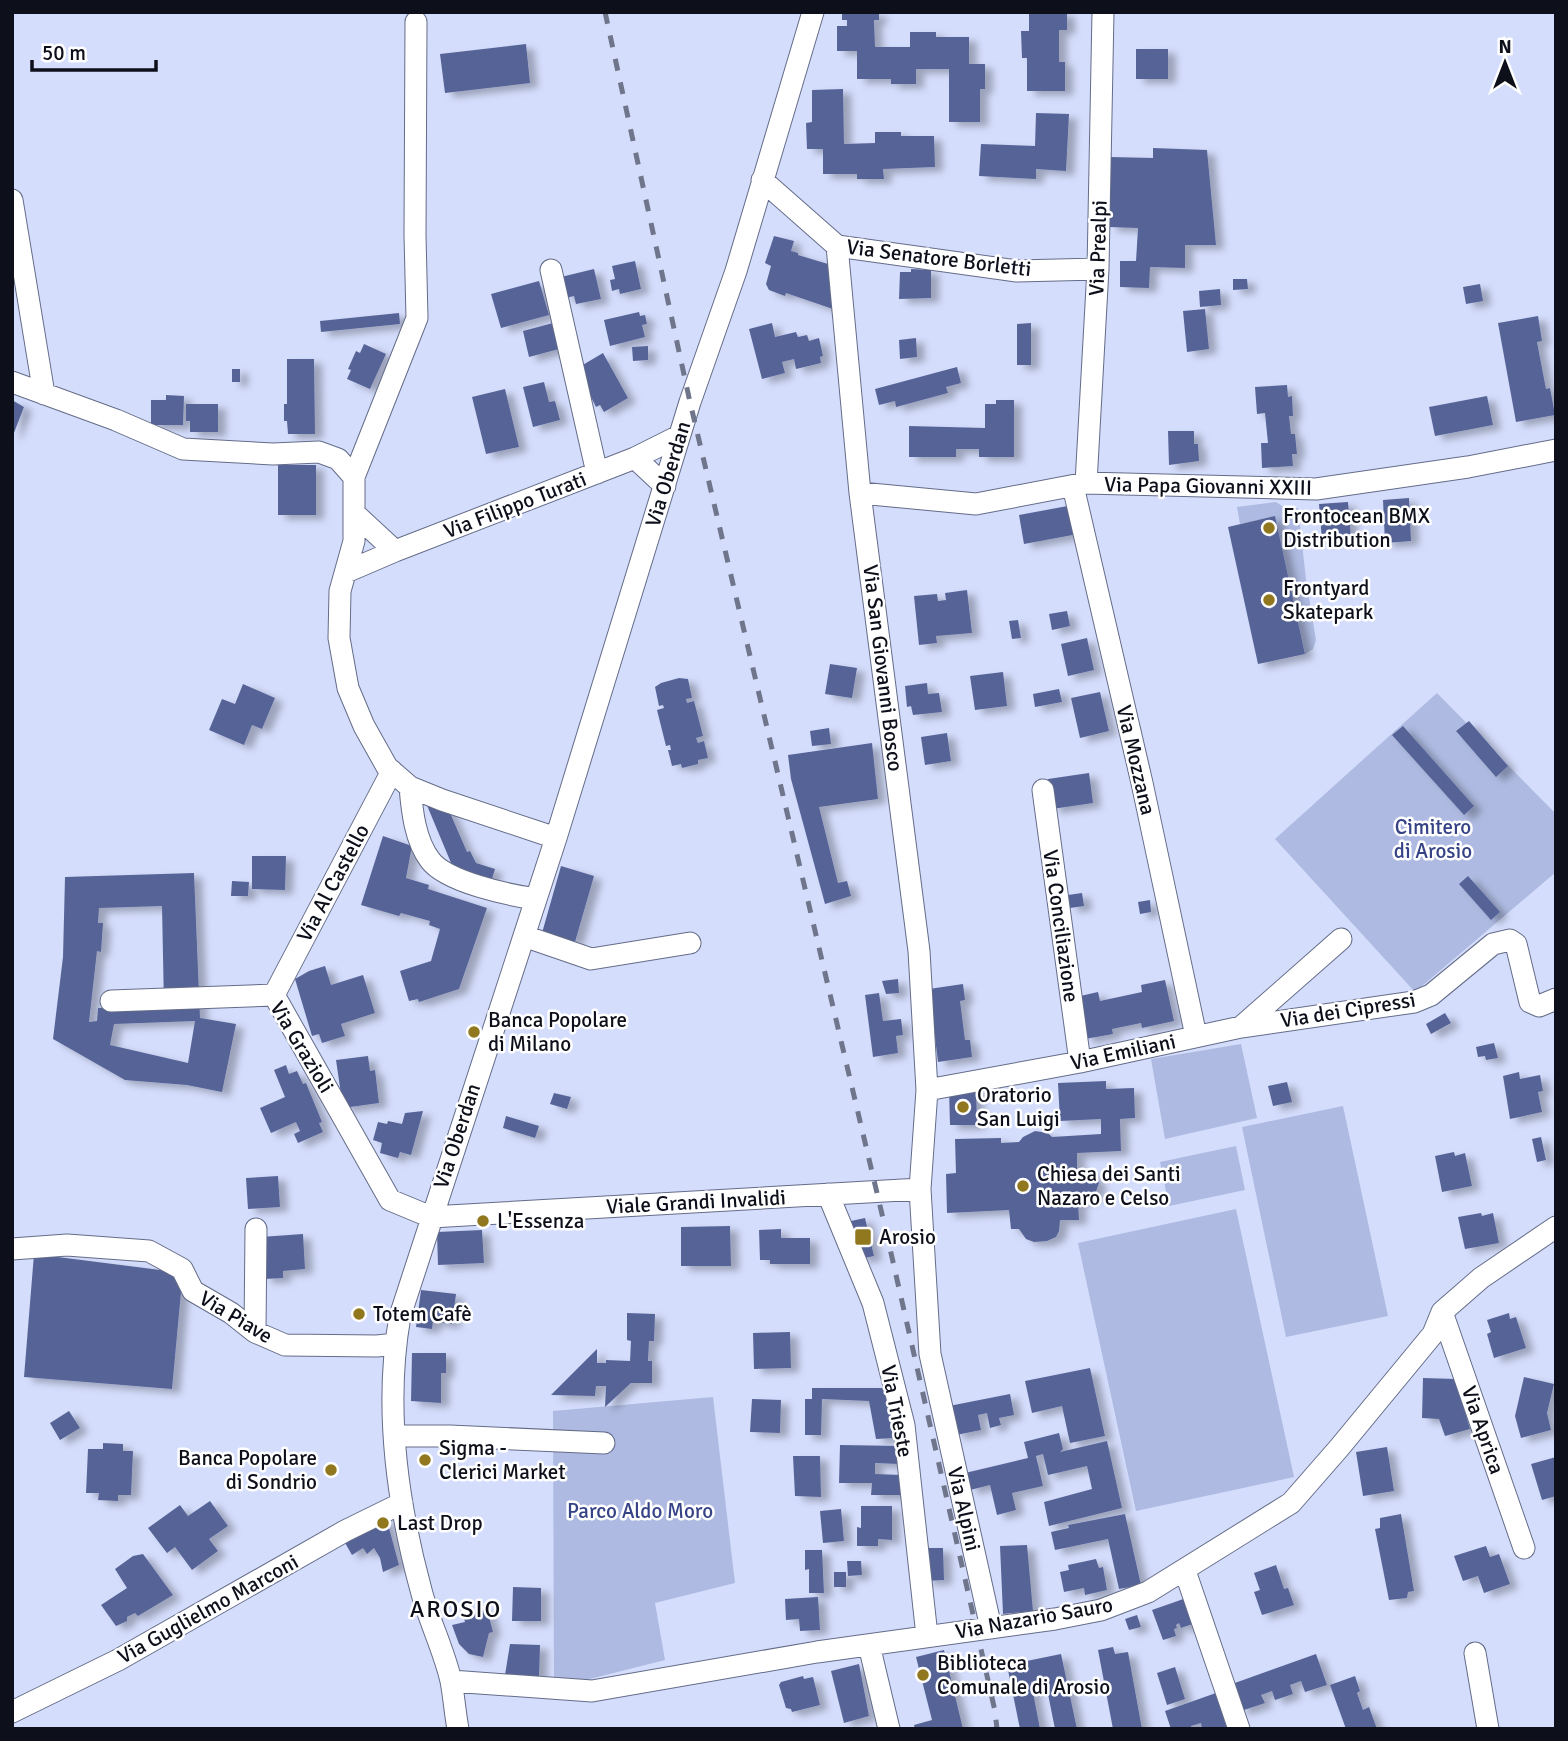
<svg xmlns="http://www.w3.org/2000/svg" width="1568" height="1741" font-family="Signika,sans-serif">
<defs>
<filter id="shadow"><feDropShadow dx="8" dy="4.5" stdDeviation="3.5" flood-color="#0004"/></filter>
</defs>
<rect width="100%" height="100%" fill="#d4ddfc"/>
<path fill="#aebae1" d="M1276,502L1288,510L1298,508L1306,579L1316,640L1313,649L1305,654L1275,517L1240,524L1237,507Z
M1437,693L1556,814V872L1415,992L1275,839Z
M1241,1044L1257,1118L1165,1139L1151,1059Z
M1343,1106L1388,1316L1286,1337L1242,1127Z
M1236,1146L1245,1190L1169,1206L1160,1162Z
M1236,1209L1294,1477L1136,1511L1078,1243Z
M713,1397L735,1583L655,1603L665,1660L554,1688L553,1411Z"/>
<path fill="#576497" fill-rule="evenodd" filter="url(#shadow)" d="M842,12H879V20H874L875,47H910V32H936V37H969V64H985V89H980V122H949V69H916V84H891V79H857V51H837V26H847V20H842Z
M1029,12H1067V30H1059V62H1065V91H1027V58H1022L1021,31H1029Z
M526,44L530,83L445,93L440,54Z
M1136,49H1168V79H1136Z
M843,89L844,144L875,143V132H901V136H934L935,167L883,169L884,179H857V174H823V149H807L806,123L812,122V90Z
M1036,113L1069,114L1066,171L1036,169V179L979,176L981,144L1035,146Z
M1153,148L1207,150L1216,245H1185V268L1150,267L1149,288L1120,287V261H1136L1138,228L1109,227L1111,157L1153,158Z
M774,236L794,241L791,251L798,253V255L828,264L833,309L786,293L785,296L769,290L766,284L771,266L765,263Z
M635,261L641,289L620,294L619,289L612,291L610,280L615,279L612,266Z
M594,269L601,299L576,304L574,296L566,298L561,277Z
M911,269L931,270V298L899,299L900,272H911Z
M1233,279H1247L1248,289L1233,290Z
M539,281L549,315L501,328L491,294Z
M1480,284L1483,301L1466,304L1463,287Z
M1220,289L1221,305L1200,307L1199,291Z
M1205,309L1209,349L1187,352L1183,311Z
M639,312L640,316L645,315L647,324L642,325L645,337L610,346L604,320Z
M399,313L400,324L321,332L320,321Z
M1538,316L1542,341L1537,342L1546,389L1550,388L1555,415L1516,422L1498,323Z
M553,323L559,349L529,357L523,331Z
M772,323L775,337L796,332L798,337L807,335L809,341L819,338L823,356L820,357L821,363L796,369L794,359L782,362L785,373L762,379L749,329Z
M1031,323V365H1017V324Z
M916,338L917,357L900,359L899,340Z
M364,344L386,354L370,389L347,379L351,370L348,369L356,351L360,353Z
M648,346V360L633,361L632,347Z
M603,353L628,398L604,412L600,405L596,407L586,387L581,366Z
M287,359H314L315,434H288L287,421H284V404H287Z
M957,367L961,383L946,387L948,393L896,407L895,401L879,405L875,389Z
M232,369H240V382H232Z
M544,382L549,402L555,401L560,420L533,427L523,387Z
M1287,385L1288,397L1292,396L1293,416H1289L1291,434H1295L1297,454H1292L1293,466L1262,468L1261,443H1268L1265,413L1257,414L1255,387Z
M505,389L519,447L486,454L472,397Z
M166,395L184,396L183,425H151V400H166Z
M1487,396L1493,425L1435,436L1429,407Z
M12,400L24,407L12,438Z
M996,400H1014V457H979V449H956V457H909V426L985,428V404H996Z
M186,404H218V432H190V421H186Z
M1168,431H1194V444H1198L1199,461L1169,465Z
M278,465H316V515H278Z
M1409,498L1411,541L1385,543L1383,500Z
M1348,502L1351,538L1322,540L1319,504Z
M1073,505L1078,534L1024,544L1019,515Z
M1275,516L1305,654L1258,664L1228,527Z
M967,590L972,633L936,636L937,643L919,645L914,596L937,594L938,601L946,600L945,593Z
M1067,611L1070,626L1052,630L1049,614Z
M1018,620L1021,638L1012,639L1009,621Z
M1087,638L1094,670L1068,676L1061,644Z
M830,664L857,668L852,698L825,694Z
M1003,672L1007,706L975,710L970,676Z
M679,678L688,679L692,698L686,699L687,703L694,701L703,736L696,738L698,743L704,741L708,758L698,760V764L682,768L681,764L672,766L668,750H671L670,745L666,746L657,710L664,708L663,705L659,706L655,687L661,683Z
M927,683L928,694L939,693L942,712L913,715L911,706L907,707L905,686Z
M243,684L275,698L262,729L252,725L244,745L209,730L222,699L235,704Z
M1059,689L1062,702L1035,707L1033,694Z
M1100,692L1109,731L1080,738L1071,698Z
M1469,721L1508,766L1496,777L1456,731Z
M1403,726L1474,806L1464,815L1392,735Z
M829,728L831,744L812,746L810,731Z
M947,733L951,761L925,765L921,737Z
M872,743L878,799L819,807L838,883L847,881L851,896L825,904L791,779L788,755Z
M1089,773L1093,803L1052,809L1048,779Z
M426,803L447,806L467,852L470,851L476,863L495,869L491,882L454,870Z
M383,836L412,846L406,878L429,885L428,889L487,908L459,989L419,1002L418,999L409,1001L400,971L431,961L440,929L429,925L430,921L401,913L399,916L361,905Z
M252,856H286L285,890L252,889Z
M561,866L594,876L575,942L542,933Z
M194,873L200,1018L236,1024L222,1092L187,1085L125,1080L53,1039L63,957L65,877ZM162,906L164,1006L98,1008L97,1021L89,1022L97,951L101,952L103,923H98L99,908ZM195,1021L188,1063L110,1045L114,1024Z
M1468,876L1500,912L1491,920L1459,884Z
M232,881L249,882L248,896H231Z
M1082,893L1084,906L1070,908L1068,895Z
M1150,900L1151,912L1140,914L1138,902Z
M325,966L331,985L363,975L375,1013L341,1024L345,1036L322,1043L319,1034L312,1036L295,979L309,971Z
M898,979L899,993L886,994L882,981Z
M1165,980L1174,1021L1142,1028L1141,1023L1112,1029L1113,1034L1085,1039L1076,997L1098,992L1100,1001L1142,992L1141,985Z
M963,984L965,1000L960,1001L965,1040H970L972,1057L938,1062L929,989Z
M879,993L883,1021L901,1019L903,1035L896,1036L898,1053L873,1057L865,995Z
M1445,1013L1451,1023L1431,1034L1426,1024Z
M1494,1043L1498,1058L1486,1060L1485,1056L1478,1057L1476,1047Z
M368,1056L370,1071L375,1070L379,1103L343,1108L336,1060Z
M286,1065L289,1074L297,1071L303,1084L306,1083L322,1122L319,1123L323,1132L298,1143L294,1134L300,1131L296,1122L271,1133L260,1108L285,1097L274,1070Z
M1519,1072L1520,1079L1540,1075L1543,1091L1538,1092L1542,1112L1510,1119L1503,1076Z
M1106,1081V1089L1134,1088L1135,1118L1120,1119L1121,1151L1077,1153V1169L1090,1171L1099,1183L1094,1197L1078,1202L1079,1220H1060L1059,1231L1056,1237L1047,1241L1034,1242L1026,1239L1019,1229H1011L1009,1210L947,1213L946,1174L956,1173L955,1139L1001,1138V1143L1019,1142L1023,1137L1035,1131L1048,1133L1052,1137L1101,1134V1119L1060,1121L1058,1083Z
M1287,1082L1292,1102L1273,1106L1268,1086Z
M976,1088L977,1125H950L949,1089Z
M554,1093L571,1097L567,1109L550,1104Z
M423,1111L411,1155L400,1152L398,1158L380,1153L382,1143L373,1140L378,1122L387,1124L388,1121L402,1124L405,1113Z
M506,1116L539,1126L535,1138L503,1128Z
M1541,1137L1546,1160L1537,1162L1532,1139Z
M1454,1152L1455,1156L1465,1153L1472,1186L1442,1192L1435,1156Z
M278,1176L280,1207L248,1209L246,1178Z
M1481,1213L1482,1216L1493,1213L1499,1243L1465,1249L1458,1217Z
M865,1218L874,1256L860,1259L851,1221Z
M730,1226L731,1266H681V1227Z
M781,1229V1238H810V1264H770V1260H760L759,1230Z
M482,1230L484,1263L438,1265L437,1232Z
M303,1234L305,1269L283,1271V1278L264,1279L261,1237Z
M34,1254L176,1272L182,1281L172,1389L24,1377Z
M421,1290L456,1294L452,1324L433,1321L432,1329L416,1327Z
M627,1313L655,1314L654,1341H649L648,1361H652V1383H631L605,1407L606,1386H596L595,1396L551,1395L597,1349V1363H606V1360L630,1361L631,1341L627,1340Z
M1509,1313L1510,1319L1516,1317L1526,1348L1494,1358L1487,1334L1491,1332L1487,1320Z
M790,1332L791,1368L754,1369L753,1333Z
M412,1353H446V1373H441V1403L411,1401Z
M1090,1368L1105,1436L1070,1443L1062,1406L1032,1413L1025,1381Z
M1524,1377L1554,1384L1547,1413L1551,1430L1521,1438L1515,1416Z
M1423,1378L1455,1379L1470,1429L1445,1436L1439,1419L1422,1418Z
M812,1388H887L894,1438L876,1439L869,1401L822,1399L821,1435H805V1399H812Z
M1010,1394L1014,1415L999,1418L1001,1425L990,1428L987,1413L978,1415L981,1430L956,1435L949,1406Z
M752,1399L781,1400L780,1433L750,1432Z
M69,1411L80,1428L60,1440L50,1423Z
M1059,1433L1063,1449L1060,1452L1107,1441L1122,1508L1049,1526L1044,1502L1092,1489L1087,1466L1048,1475L1043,1454L1036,1456L1043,1486L1012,1493L1016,1510L997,1515L990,1485L970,1490L965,1473L1028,1458L1024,1442Z
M103,1443L123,1444V1451H133L131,1495H118V1501L98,1500L99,1493H86L88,1449H103Z
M840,1445L900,1446L899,1464L875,1463V1474L902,1475V1495H871L872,1483H839Z
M1387,1447L1394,1491L1363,1496L1356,1452Z
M793,1456H820L821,1497L795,1496Z
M1556,1457V1496L1542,1500L1531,1464Z
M210,1501L228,1526L209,1539L218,1551L192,1570L175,1547L167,1553L148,1528L180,1505L188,1516Z
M861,1506H892V1540L878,1539V1546H857V1527L861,1528Z
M841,1509L844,1541L823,1543L820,1511Z
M1125,1514L1141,1585L1119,1589L1108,1539L1055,1550L1051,1532L1069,1528L1068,1525Z
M1401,1514L1414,1591L1408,1592L1407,1598L1389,1600L1375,1529L1380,1528V1518Z
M386,1517L399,1565L383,1572L380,1558L374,1548L367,1554L363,1548L352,1555L344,1541Z
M1027,1545L1033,1611L1003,1614L1000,1546Z
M1486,1546L1490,1557L1499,1554L1510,1584L1484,1593L1478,1576L1463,1581L1454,1556Z
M924,1548H943L944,1580L925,1581Z
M805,1550H822L824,1593H809V1569L805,1570Z
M143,1554L173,1595L138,1616L135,1613L127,1617V1621L116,1626L101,1605L127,1588L115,1569L133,1556Z
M1096,1559L1099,1568L1103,1567L1107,1590L1085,1595L1084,1588L1064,1592L1060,1572L1069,1570L1068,1565Z
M847,1561H861L862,1575L848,1576Z
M1276,1565L1284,1589L1288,1588L1294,1605L1262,1615L1254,1592L1260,1590L1254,1573Z
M834,1572H846V1587H834Z
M513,1587L541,1588V1621H512Z
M1192,1596L1201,1621L1181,1628L1179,1623L1176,1625L1177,1628L1174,1629L1176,1636L1163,1640L1152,1610Z
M818,1597L820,1630L800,1631L799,1619L786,1620L785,1599Z
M487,1609L493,1632L489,1633L483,1657L469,1654L459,1644L452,1625L465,1622L463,1615Z
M1137,1615L1141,1627L1129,1630L1125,1619Z
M510,1644L540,1645L539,1678L505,1675Z
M1113,1647L1115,1654L1128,1652L1142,1729H1113L1098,1650Z
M944,1650L963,1729H915L914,1725L932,1720L916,1657Z
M1061,1654L1077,1729H1055L1045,1679L1031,1682L1040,1729H1020L1007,1665Z
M1316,1654L1327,1685L1305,1692L1301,1681L1290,1685L1293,1694L1275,1700L1272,1691L1261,1695L1265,1703L1241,1711L1232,1684Z
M859,1664L869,1716L844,1723L831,1671Z
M1175,1667L1185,1699L1167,1705L1157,1673Z
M803,1676L804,1679L813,1677L820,1705L792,1712L791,1709L786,1708L779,1685L781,1682Z
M1355,1676L1360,1691L1357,1693L1363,1710L1369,1707L1377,1729H1346L1330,1685Z
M1216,1693L1227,1729H1202L1201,1723L1191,1726V1729H1171L1165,1711Z"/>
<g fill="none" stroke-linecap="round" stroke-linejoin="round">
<g stroke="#646c88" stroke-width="23">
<path id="minor" d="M762,180L837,246L1017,271L1098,269
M12,200L44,394
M837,246L860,493L919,951L927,1090L920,1189L930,1354L991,1628
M551,270L597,473
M12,382L116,420L183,449L273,454L319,452L338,459L354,477V541L340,591L339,638L348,688L364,726L387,767L410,787L442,800L556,838
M354,477L417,318L415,235L416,22
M1086,483L1098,269L1103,12
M665,486L635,458L679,436
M1073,486L1142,783L1196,1036
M860,493L976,504L1086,483L1316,489L1468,467L1556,450
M395,551L635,458
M346,572L395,551L354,513
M410,787C412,811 415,840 430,860C446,882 509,895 536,899
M1043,790L1080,1062
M524,936L591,959L690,943
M274,995L392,771
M111,1001L274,995L390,1200L431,1217L920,1189
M1241,1027L1341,939
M927,1090L1080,1062L1241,1027L1414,1002L1431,995L1493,944L1510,940L1516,944L1530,1002L1539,1006L1556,999
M828,1194L873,1303L904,1425L927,1636
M12,1249L67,1245L149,1251L182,1269L193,1291L231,1313L255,1332L285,1345L377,1346L395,1344
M1442,1312L1524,1548
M255,1332L256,1229
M394,1436H450L604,1443
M1185,1571L1239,1729
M869,1645L889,1729
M1475,1653L1488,1729
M451,1681L592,1691L817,1652L1055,1619L1101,1610L1148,1592L1291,1503L1339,1448L1433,1334L1442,1312L1481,1278L1556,1227
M12,1712L118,1660L345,1531L402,1503
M458,1729C455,1713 454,1697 451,1681C444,1650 429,1621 421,1590C397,1502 384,1406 400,1316L556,838L690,402L736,271L813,12"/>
</g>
<use href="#minor" stroke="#fff" stroke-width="21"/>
<path stroke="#6f758a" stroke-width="5" stroke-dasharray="12 12" stroke-linecap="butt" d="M605,12L690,402L886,1231L995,1711L997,1729"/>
</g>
<g fill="#91771d" stroke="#fff" stroke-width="2.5">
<circle cx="1269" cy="528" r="7"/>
<circle cx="1269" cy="600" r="7"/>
<circle cx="474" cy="1032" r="7"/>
<circle cx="963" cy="1107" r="7"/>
<circle cx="1023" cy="1186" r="7"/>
<circle cx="483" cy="1221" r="7"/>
<rect x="854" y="1228" width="18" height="18" rx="3.5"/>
<circle cx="359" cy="1314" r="7"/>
<circle cx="425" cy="1460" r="7"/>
<circle cx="331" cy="1470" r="7"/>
<circle cx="383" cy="1523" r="7"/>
<circle cx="923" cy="1675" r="7"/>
</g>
<g text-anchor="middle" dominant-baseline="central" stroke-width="5" stroke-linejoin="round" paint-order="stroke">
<g font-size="21" fill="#0d0f1a" stroke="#fff">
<text transform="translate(1098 248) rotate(-88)">Via Prealpi</text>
<text transform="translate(939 258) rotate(7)">Via Senatore Borletti</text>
<text transform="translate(668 474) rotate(-73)">Via Oberdan</text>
<text transform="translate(1208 486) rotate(1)">Via Papa Giovanni XXIII</text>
<text transform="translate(515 505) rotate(-21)">Via Filippo Turati</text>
<text transform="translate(883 668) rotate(83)">Via San Giovanni Bosco</text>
<text transform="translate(1136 760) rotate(77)">Via Mozzana</text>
<text transform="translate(333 883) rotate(-62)">Via Al Castello</text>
<text transform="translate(1061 926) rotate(82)">Via Conciliazione</text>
<text transform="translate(1348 1010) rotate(-9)">Via dei Cipressi</text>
<text transform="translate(302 1047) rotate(59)">Via Grazioli</text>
<text transform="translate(1123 1052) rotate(-12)">Via Emiliani</text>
<text transform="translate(457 1136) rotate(-72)">Via Oberdan</text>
<text transform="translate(696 1202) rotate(-3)">Viale Grandi Invalidi</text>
<text transform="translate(236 1317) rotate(31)">Via Piave</text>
<text transform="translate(897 1411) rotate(79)">Via Trieste</text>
<text transform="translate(1483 1430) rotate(71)">Via Aprica</text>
<text transform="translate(964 1509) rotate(77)">Via Alpini</text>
<text transform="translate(208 1609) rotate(-29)">Via Guglielmo Marconi</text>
<text transform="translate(1034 1618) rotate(-10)">Via Nazario Sauro</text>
</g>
<g font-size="21" fill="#0d0f1a" stroke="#fff" text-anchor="start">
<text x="1283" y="516">Frontocean BMX<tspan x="1283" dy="24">Distribution</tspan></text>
<text x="1283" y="588">Frontyard<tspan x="1283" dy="24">Skatepark</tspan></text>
<text x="488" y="1020">Banca Popolare<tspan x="488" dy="24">di Milano</tspan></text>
<text x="977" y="1095">Oratorio<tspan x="977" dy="24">San Luigi</tspan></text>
<text x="1037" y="1174">Chiesa dei Santi<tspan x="1037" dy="24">Nazaro e Celso</tspan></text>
<text x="497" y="1221">L'Essenza</text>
<text x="879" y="1237">Arosio</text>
<text x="373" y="1314">Totem Cafè</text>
<text x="439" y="1448">Sigma -<tspan x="439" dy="24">Clerici Market</tspan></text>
<text x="317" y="1458" text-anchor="end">Banca Popolare<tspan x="317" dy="24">di Sondrio</tspan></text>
<text x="397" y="1523">Last Drop</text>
<text x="937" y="1663">Biblioteca<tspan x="937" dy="24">Comunale di Arosio</tspan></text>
</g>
<g font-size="21" fill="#354286" stroke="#fff">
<text x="1433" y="827">Cimitero<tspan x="1433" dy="24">di Arosio</tspan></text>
<text x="640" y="1511">Parco Aldo Moro</text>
</g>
<g font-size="24" letter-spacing="2" fill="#0d0f1a" stroke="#fff">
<text x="456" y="1609">AROSIO</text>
</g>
</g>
<rect width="1568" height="1741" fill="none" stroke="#0d0f1a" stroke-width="28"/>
<g transform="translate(1505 63)" stroke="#ffffff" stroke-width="5" paint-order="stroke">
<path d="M0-5L12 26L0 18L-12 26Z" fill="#0d0f1a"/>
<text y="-10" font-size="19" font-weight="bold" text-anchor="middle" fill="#0d0f1a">N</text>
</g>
<path d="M32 60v10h124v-10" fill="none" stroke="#0d0f1a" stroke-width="3.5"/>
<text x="42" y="60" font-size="21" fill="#0d0f1a" stroke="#ffffff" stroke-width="5" paint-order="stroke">50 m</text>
</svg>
